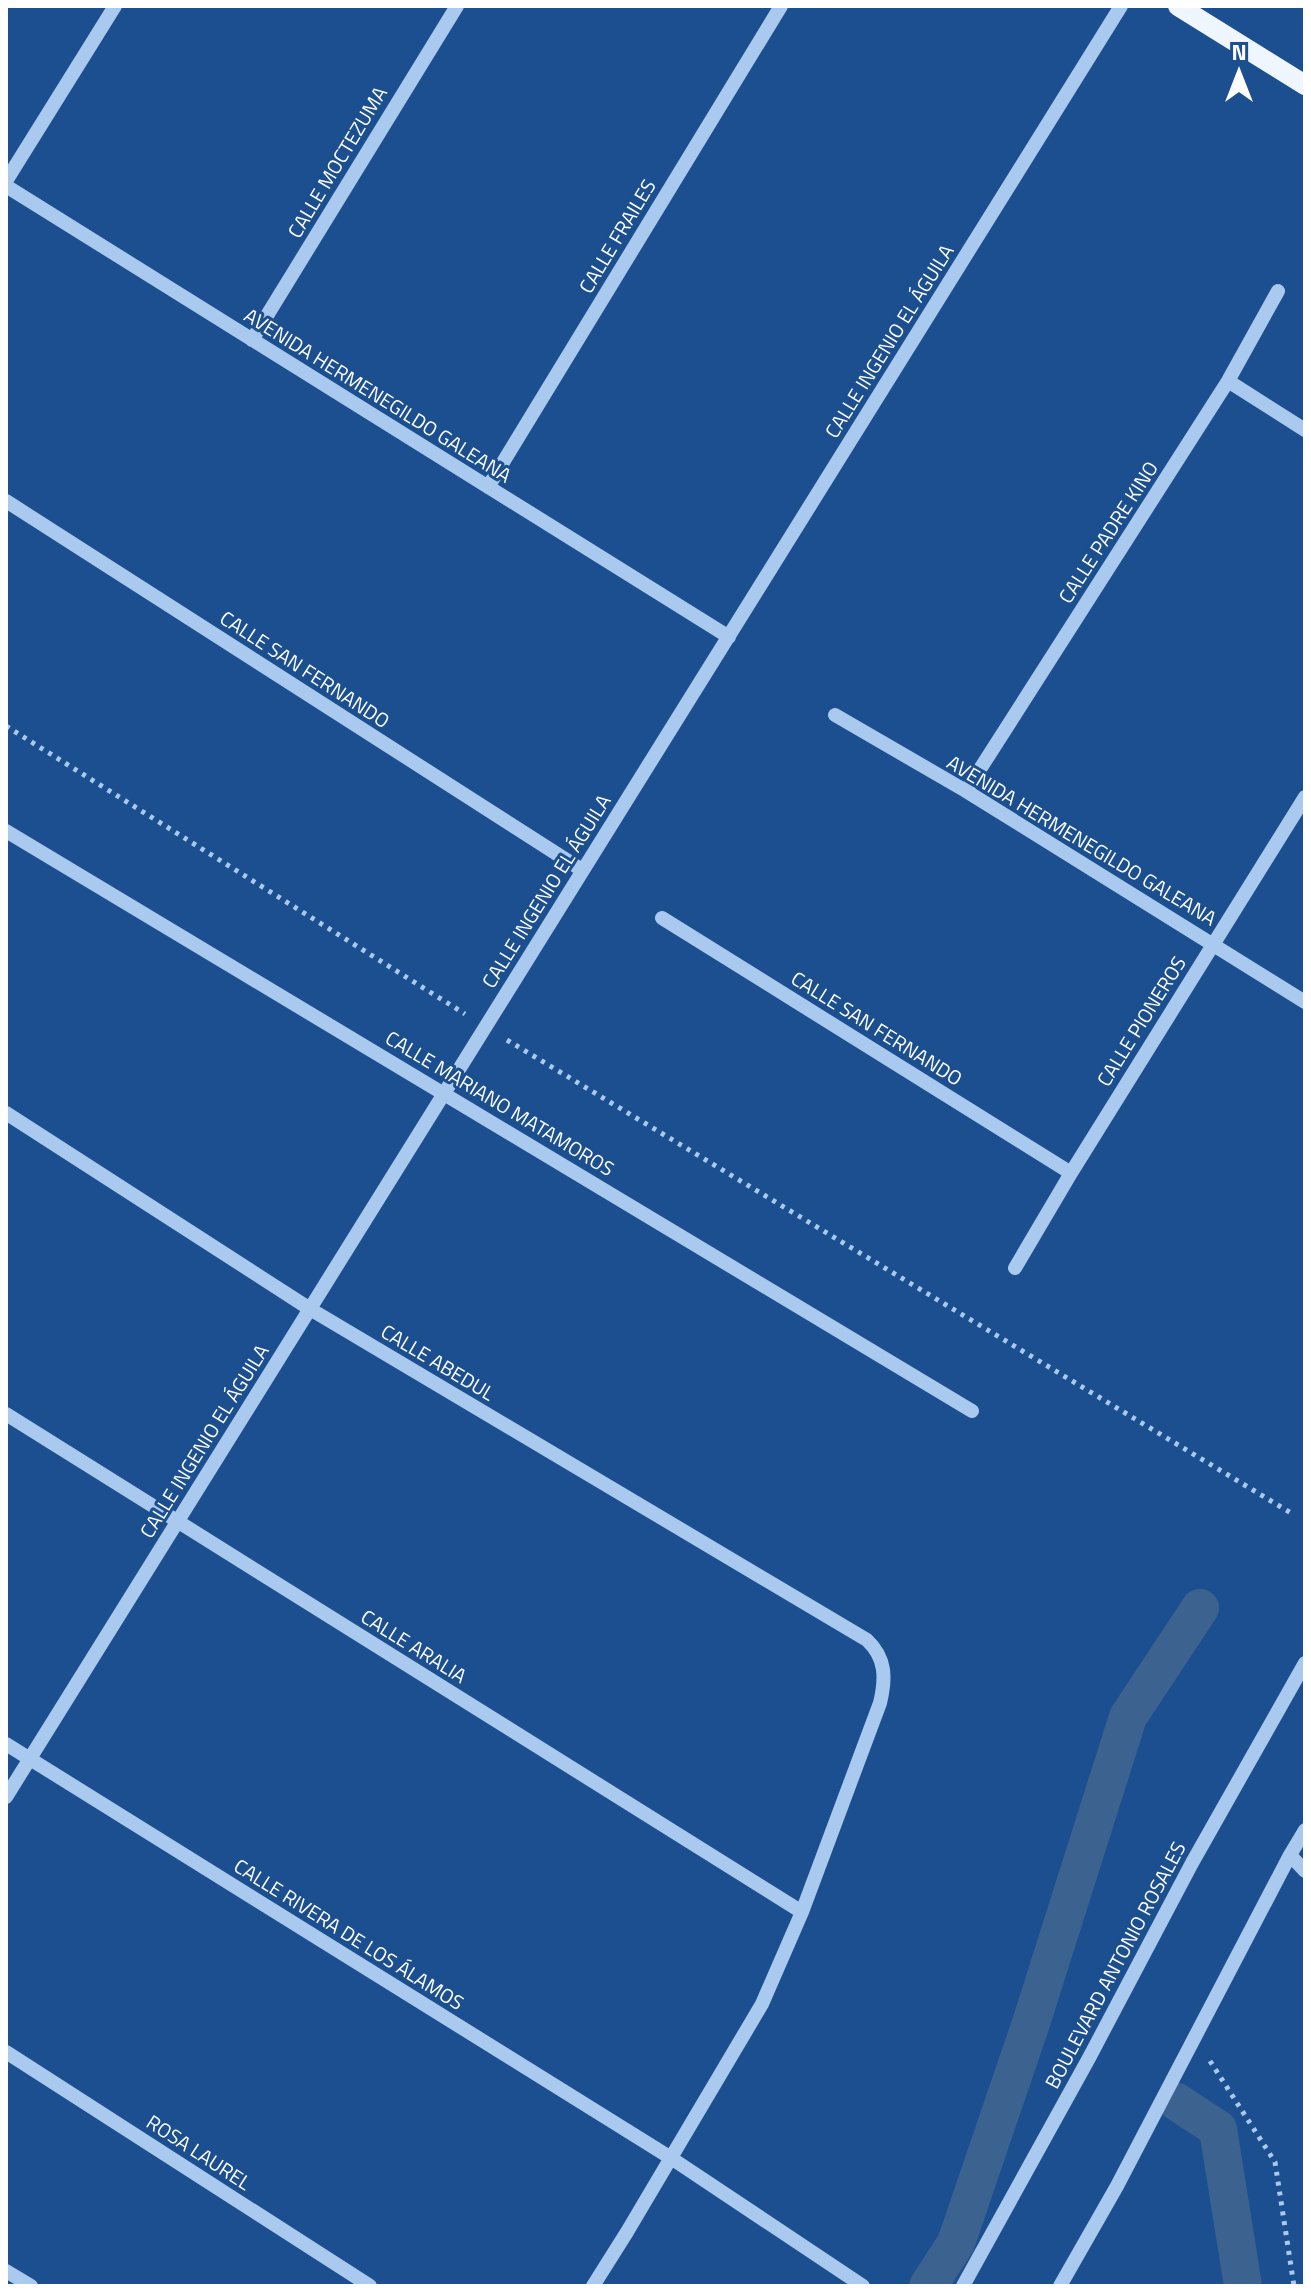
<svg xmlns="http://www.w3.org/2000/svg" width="1311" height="2292" font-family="'Titillium Web',sans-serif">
<rect width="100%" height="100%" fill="#1b4f8f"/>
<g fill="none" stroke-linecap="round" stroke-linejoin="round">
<path stroke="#3c6290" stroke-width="38" d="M1177,2102L1218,2129L1243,2286
M928,2286L956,2243L1031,2023L1128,1717L1200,1608"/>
<path stroke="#a9c9ee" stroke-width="5" stroke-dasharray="4 6" stroke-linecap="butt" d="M6,726L465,1014
M507,1040L1291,1513
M1210,2061L1275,2162L1294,2286"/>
<path stroke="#a9c9ee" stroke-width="14" d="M6,181L115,6
M6,186L729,637
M252,340L457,6
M1228,381L1305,430
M488,487L781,6
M6,501L582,870
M835,715L966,791L1305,1002
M966,791L1228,381L1278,291
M6,831L972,1411
M662,918L1071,1173
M6,1113L310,1309L867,1640C886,1658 886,1678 880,1703L802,1912L762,2004L627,2232L593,2286
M1015,1268L1071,1173L1305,797
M6,1414L802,1912
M6,1744L671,2158L863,2286
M6,1797L1121,6
M1290,1855L1305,1871
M6,2052L370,2286
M6,2271L31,2286
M963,2286L1089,2058L1192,1863L1305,1663
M1060,2286L1117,2186L1290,1855L1305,1830"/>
<path stroke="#f0f6ff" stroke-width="20" d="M1178,6L1305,85"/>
</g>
<g text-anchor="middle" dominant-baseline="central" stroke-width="6" stroke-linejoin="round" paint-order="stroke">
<g font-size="20" fill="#fff" stroke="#1b4f8f">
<text transform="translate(337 162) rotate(-59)">CALLE MOCTEZUMA</text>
<text transform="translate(617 236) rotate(-59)">CALLE FRAILES</text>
<text transform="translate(889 341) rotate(-58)">CALLE INGENIO EL ÁGUILA</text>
<text transform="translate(378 395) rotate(32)">AVENIDA HERMENEGILDO GALEANA</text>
<text transform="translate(1108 532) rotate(-57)">CALLE PADRE KINO</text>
<text transform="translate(305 669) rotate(33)">CALLE SAN FERNANDO</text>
<text transform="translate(1082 840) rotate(31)">AVENIDA HERMENEGILDO GALEANA</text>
<text transform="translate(546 891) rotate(-58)">CALLE INGENIO EL ÁGUILA</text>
<text transform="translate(1141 1021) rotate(-58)">CALLE PIONEROS</text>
<text transform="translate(877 1028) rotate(32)">CALLE SAN FERNANDO</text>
<text transform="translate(500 1103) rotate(31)">CALLE MARIANO MATAMOROS</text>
<text transform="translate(438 1362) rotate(31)">CALLE ABEDUL</text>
<text transform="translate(204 1441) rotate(-58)">CALLE INGENIO EL ÁGUILA</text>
<text transform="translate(414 1646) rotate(32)">CALLE ARALIA</text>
<text transform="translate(349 1934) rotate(32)">CALLE RIVERA DE LOS ÁLAMOS</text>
<text transform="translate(1115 1965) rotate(-62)">BOULEVARD ANTONIO ROSALES</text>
<text transform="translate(199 2152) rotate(33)">ROSA LAUREL</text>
</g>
</g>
<rect width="1311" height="2292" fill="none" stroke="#ffffff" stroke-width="16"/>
<g transform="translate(1239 72)" stroke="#1b4f8f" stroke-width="6" paint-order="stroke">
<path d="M0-6L14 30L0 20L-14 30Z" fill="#ffffff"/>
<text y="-12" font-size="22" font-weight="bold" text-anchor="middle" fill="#ffffff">N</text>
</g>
</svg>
